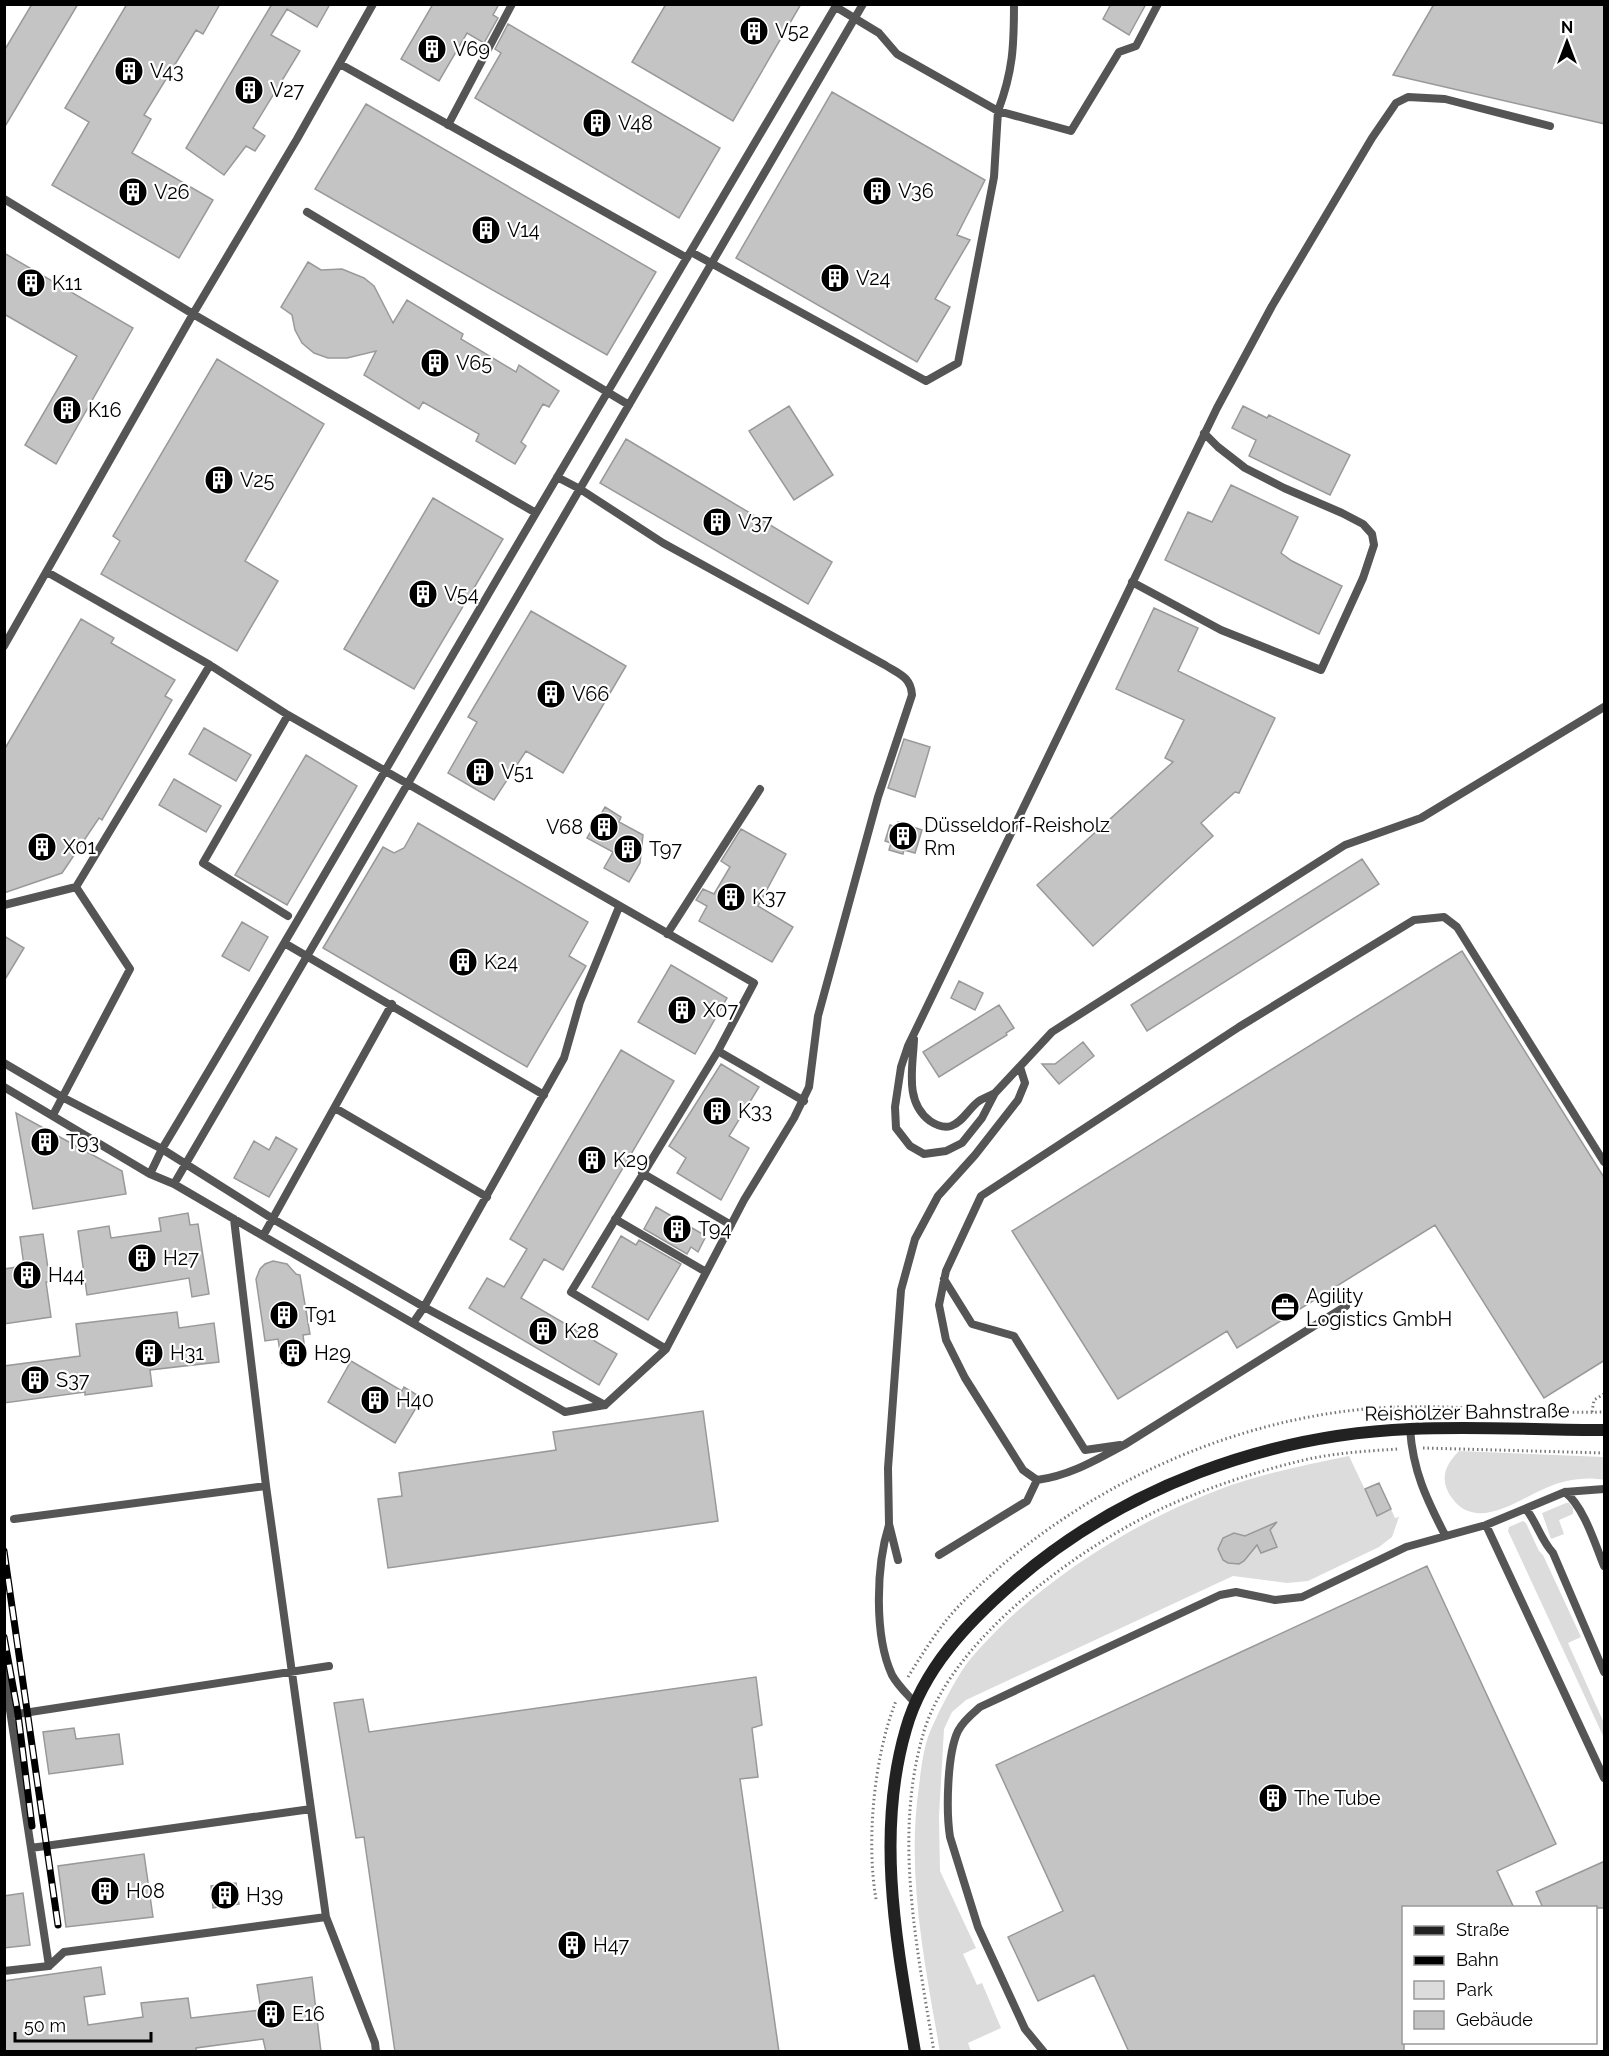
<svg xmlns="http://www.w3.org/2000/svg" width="1609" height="2056" font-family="Raleway,sans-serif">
<rect width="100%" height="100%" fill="#fff"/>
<path fill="#dcdcdc" d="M1459,1451L1604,1457V1480C1586,1476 1563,1480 1546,1488C1521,1498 1481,1529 1456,1503C1451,1497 1447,1492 1445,1483C1443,1470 1450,1460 1459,1451Z
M1349,1456L1377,1515L1391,1509L1395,1518L1399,1517L1392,1537L1379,1547L1308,1581L1287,1583L1233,1576L966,1700L952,1712L944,1729L939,1816L940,1871L976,1948L963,1954L977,1985L982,1983L1001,2028L968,2043L971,2051L940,2052C925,1964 906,1875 919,1786C921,1770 923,1752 928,1737C936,1716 958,1673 972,1657C1032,1586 1131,1523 1218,1490C1260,1474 1305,1465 1349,1456Z
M1566,1503H1569L1573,1508V1514L1559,1520L1564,1534L1551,1539L1542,1513Z
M1523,1521L1526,1523L1539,1551L1543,1555L1581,1637L1568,1643L1604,1723V1738L1508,1531L1509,1527Z"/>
<path fill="#c4c4c4" stroke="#999" stroke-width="1.5" d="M32,4H78L4,128V51Z
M127,4H220L203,34L196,30L144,115L151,119L132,153L213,200L179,258L52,185L89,122L65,108Z
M272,4H330L317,27L287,9L271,35L300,51L253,128L265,136L255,151L246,146L224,175L186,148Z
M433,4H499L493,15L498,18L484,43L467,33L439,81L401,59Z
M666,4H801L733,121L632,62Z
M1111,4H1146L1129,35L1103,19Z
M1434,4H1605V124L1393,75Z
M508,24L720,148L679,218L475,98L501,53L495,49Z
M832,92L985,180L957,235L970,240L935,299L950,307L917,362L736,258Z
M366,104L656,272L607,355L315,189Z
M4,253L133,328L56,464L25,445L77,356L4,314Z
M308,262L321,270L342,269L364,278L374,286L393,323L407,300L463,334L461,339L516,372L519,365L559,391L549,407L543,404L521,442L526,446L515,464L476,441L479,434L423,402L419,409L364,375L376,351L347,358H328L314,353L302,343L295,330L292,315L281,307Z
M217,359L324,424L245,561L278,581L237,651L101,574L120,541L113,536Z
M789,406L833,475L794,500L749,431Z
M1243,406L1267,418L1269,415L1350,455L1330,495L1249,456L1256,440L1232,428Z
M626,439L832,562L808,604L600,483Z
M1231,485L1298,517L1281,553L1292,561L1342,586L1319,634L1165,560L1188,512L1212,522Z
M433,498L503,539L414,689L344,649Z
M1154,608L1198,628L1178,671L1275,718L1239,793L1235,792L1201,823L1213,836L1093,946L1037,885L1173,762L1165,758L1184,720L1116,689Z
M531,611L626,666L563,773L526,751L494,800L448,773L477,722L468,717Z
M81,619L114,638L111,643L175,680L165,696L172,700L102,820L99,818L62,873L4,893V750Z
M204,728L251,755L236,781L189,754Z
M904,739L930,747L915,797L888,788Z
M306,755L357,786L287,905L235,875Z
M174,779L221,806L206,832L159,805Z
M605,807L621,817L619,822L643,835L640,863L629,882L604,868L613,852L587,838Z
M898,822L922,830L915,853L904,850L903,854L889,850L891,843L885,841L890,825L896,827Z
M418,823L588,922L569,956L586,966L527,1067L323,948L383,847L394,853L404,848Z
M741,829L786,854L758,906L793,927L772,962L699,921L707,906L696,900L703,889L714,894L730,867L721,861Z
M1362,859L1379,884L1147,1031L1131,1005Z
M242,922L268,937L249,971L222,956Z
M4,936L24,948L4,981Z
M1462,951L1605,1179V1360L1544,1398L1435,1225L1237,1348L1227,1331L1118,1399L1012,1231Z
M671,965L727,998L695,1054L638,1022Z
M959,981L983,993L975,1010L951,998Z
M999,1005L1014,1028L1006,1033L1007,1035L939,1077L923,1052Z
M1083,1042L1094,1056L1059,1084L1042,1064H1055Z
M621,1050L674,1081L563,1270L544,1259L521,1298L617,1354L599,1385L469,1308L487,1278L504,1287L527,1249L510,1239Z
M721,1064L759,1087L729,1136L749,1148L721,1200L677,1173L686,1158L669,1146Z
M16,1113L122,1171L126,1194L33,1209Z
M276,1137L297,1149L269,1197L234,1178L254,1141L269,1150Z
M656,1207L706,1236L698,1252L691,1247L687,1254L644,1229Z
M188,1213L190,1225L198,1224L209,1294L192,1297L189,1278L87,1295L78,1231L109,1226L111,1238L161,1231L159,1218Z
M43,1234L50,1282H46L51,1317L4,1324V1269L24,1266L20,1237Z
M621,1236L636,1245L639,1240L681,1264L648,1320L592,1287Z
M273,1261L287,1264L296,1274L300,1275L310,1334L303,1335L306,1358L282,1363L278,1339L265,1341L256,1279L260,1269L265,1264Z
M177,1312L179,1328L214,1323L219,1362L150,1370L152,1386L85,1395V1392L4,1403V1366L80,1356L76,1324Z
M351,1361L402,1391L404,1387L422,1398L395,1443L328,1402Z
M703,1411L718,1521L388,1568L378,1499L402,1496L399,1473L556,1450L553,1432Z
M1379,1483L1391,1509L1377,1516L1365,1489Z
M1277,1522L1270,1530L1277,1547L1261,1553L1257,1545L1244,1561L1239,1564L1228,1563L1223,1560L1218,1549L1223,1538L1234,1533L1245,1536Z
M1427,1566L1556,1844L1497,1871L1514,1908H1404V2052H1129L1094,1975L1038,2001L1008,1937L1063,1911L996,1765Z
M756,1677L762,1725L752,1728L758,1777L740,1779L779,2052H395L364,1837L356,1838L334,1703L363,1699L369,1732Z
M74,1728L76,1739L119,1734L123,1764L49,1774L43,1732Z
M144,1854L153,1917L66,1927L58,1866Z
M1605,1861V1908H1543L1536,1892Z
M236,1883L239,1904L213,1908L211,1886Z
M23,1893L30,1945L4,1948V1896Z
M101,1967L105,1994L84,1997L88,2025L143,2017L141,2003L188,1998L191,2018L261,2010L257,1985L312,1977L321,2052H266L263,2039L196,2048V2052H4V1981Z"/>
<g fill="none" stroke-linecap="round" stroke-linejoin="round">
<path stroke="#777" stroke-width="3" stroke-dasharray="1.5 3" stroke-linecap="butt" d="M1592,1412L1594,1400L1604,1394
M1423,1448L1604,1453
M908,1677C921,1656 934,1635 949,1617C965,1598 983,1582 1001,1566C1105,1477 1241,1418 1377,1408C1453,1403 1529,1414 1604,1412
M876,1899C866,1841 874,1756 896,1701
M934,2052C917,1947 892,1833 925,1728C956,1635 1081,1546 1167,1506C1210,1487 1255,1472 1300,1461C1332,1453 1366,1451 1399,1449"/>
<path stroke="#555" stroke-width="8" d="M836,7L879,33L897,54L998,111C1013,71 1014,46 1014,4
M340,64L687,258
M448,125L512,4
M1550,126L1445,99L1408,97L1396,103L1372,138L1272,306L1217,408L908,1046L901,1067L895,1107L896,1128L910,1146L924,1154L946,1151L962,1143L982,1118L995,1093L1052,1032L1345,845L1421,818L1604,707
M4,199L193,314L536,513L837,4
M307,212L629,405
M691,252L926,381L958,363L994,177L998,111L1071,131L1119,52L1136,46L1158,4
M557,477L580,489L663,543L885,665C899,674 911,677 912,695L878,797L818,1016L809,1087L794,1118L744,1200L666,1349
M1132,582L1221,630L1321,670L1363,578L1374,545L1372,534L1363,524L1342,513L1284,488L1245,468L1218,447L1204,433
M4,646L193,314L297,139L373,4
M288,715L203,863L288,916
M4,905L76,887L210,665
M667,934L760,789
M286,944L544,1095
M914,1039C913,1067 904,1102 930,1121C936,1125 944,1128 951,1126C963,1122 969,1108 979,1101C983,1098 990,1096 995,1093
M718,1051L804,1101
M4,1063L62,1097L162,1149L273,1219L424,1307L605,1405
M4,1087L150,1174L174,1184L565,1412L605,1405L666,1349L571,1292L718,1051L754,983L288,715L210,665L47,572
M335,1108L487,1197
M53,1115L130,969L76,887
M642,1173L731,1225
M150,1174L162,1149C289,938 411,725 536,513
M174,1184L863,4
M234,1219L266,1486L326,1917L375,2043L376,2052
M615,1219L706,1272
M263,1236L392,1004
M944,1279L972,1324L1014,1336L1085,1450L1120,1445
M1346,1306L1124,1445C1096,1460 1069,1476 1037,1480L1023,1470L965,1378L946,1340L939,1305L946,1271L981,1196L1239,1027L1414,920L1444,917L1457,927L1604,1162
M413,1323L424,1307L564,1058L580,1002L619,907
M1410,1429C1413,1471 1426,1498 1445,1535
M1565,1492C1584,1507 1595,1544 1604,1566
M1526,1509C1537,1523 1541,1540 1553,1553L1604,1672
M14,1519L266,1486
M889,1525C876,1566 874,1636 892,1675C898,1686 908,1695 916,1704
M1486,1525L1604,1778
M939,1555L1027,1501L1037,1480
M898,1560L889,1524L888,1468L901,1290L915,1239L938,1196L975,1155L1018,1100L1025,1083L1020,1067
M4,1671L49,1966
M11,1715L329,1666
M31,1848L311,1809
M4,1971L49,1966L64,1952L326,1917
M1044,2052L1025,2029L978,1927L950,1837C946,1811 947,1754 958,1731C963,1721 972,1714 980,1707L1220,1595L1236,1592L1275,1600L1302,1597L1406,1547L1486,1525L1565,1492L1604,1489"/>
<path stroke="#222" stroke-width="12" d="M915,2052C897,1945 875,1835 906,1729C923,1669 967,1623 1013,1583C1122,1488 1266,1435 1410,1429C1475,1426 1540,1430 1604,1430"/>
<g stroke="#000" stroke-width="7">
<path id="rail" d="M4,1551L58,1925
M4,1637L18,1714L32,1826"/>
</g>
<use href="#rail" stroke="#fff" stroke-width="4.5" stroke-dasharray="14" stroke-linecap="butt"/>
</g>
<defs>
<g id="building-disc" transform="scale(1.5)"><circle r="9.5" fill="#000" stroke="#fff"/><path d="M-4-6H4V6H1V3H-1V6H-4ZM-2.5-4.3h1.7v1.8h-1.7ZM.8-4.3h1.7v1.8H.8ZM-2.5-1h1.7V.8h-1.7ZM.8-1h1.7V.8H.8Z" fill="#fff"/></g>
<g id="office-disc" transform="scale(1.5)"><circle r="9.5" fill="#000" stroke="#fff"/><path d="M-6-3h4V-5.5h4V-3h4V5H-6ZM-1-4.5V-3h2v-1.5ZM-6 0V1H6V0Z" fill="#fff"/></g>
</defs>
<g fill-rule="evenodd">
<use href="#building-disc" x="754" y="31"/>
<use href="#building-disc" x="432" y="49"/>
<use href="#building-disc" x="129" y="71"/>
<use href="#building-disc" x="249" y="90"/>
<use href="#building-disc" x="597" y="123"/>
<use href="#building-disc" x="877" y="191"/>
<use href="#building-disc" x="133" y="192"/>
<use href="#building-disc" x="486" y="230"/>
<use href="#building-disc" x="835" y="278"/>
<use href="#building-disc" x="31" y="283"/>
<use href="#building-disc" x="435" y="363"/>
<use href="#building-disc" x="67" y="410"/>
<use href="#building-disc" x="219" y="480"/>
<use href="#building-disc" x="717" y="522"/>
<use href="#building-disc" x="423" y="594"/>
<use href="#building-disc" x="551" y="694"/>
<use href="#building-disc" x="480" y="772"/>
<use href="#building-disc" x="604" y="827"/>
<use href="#building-disc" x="903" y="836"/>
<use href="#building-disc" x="42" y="847"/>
<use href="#building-disc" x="628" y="849"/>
<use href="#building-disc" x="731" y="897"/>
<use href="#building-disc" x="463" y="962"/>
<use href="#building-disc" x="682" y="1010"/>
<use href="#building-disc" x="717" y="1111"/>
<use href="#building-disc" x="45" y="1142"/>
<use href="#building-disc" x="592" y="1160"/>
<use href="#building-disc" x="677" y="1229"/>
<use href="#building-disc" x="142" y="1258"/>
<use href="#building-disc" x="27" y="1275"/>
<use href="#office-disc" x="1285" y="1307"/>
<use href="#building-disc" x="284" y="1315"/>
<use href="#building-disc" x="543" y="1331"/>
<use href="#building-disc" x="149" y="1353"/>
<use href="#building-disc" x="293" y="1353"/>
<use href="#building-disc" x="35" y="1380"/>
<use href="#building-disc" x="375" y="1400"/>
<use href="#building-disc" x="1273" y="1798"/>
<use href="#building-disc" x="105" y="1891"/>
<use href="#building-disc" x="225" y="1895"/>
<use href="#building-disc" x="572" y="1945"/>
<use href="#building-disc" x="271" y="2014"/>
</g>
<g text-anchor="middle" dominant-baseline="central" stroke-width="4.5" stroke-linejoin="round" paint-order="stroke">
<g font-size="20" fill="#000" stroke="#fff" text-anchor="start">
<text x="775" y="31">V52</text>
<text x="453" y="49">V69</text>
<text x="150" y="71">V43</text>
<text x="270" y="90">V27</text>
<text x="618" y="123">V48</text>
<text x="898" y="191">V36</text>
<text x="154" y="192">V26</text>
<text x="507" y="230">V14</text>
<text x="856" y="278">V24</text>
<text x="52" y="283">K11</text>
<text x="456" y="363">V65</text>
<text x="88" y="410">K16</text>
<text x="240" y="480">V25</text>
<text x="738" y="522">V37</text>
<text x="444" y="594">V54</text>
<text x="572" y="694">V66</text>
<text x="501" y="772">V51</text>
<text x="924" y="825">Düsseldorf-Reisholz<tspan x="924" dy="23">Rm</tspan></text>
<text x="583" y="827" text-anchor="end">V68</text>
<text x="63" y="847">X01</text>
<text x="649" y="849">T97</text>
<text x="752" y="897">K37</text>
<text x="484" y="962">K24</text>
<text x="703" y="1010">X07</text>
<text x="738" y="1111">K33</text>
<text x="66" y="1142">T93</text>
<text x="613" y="1160">K29</text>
<text x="698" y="1229">T94</text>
<text x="163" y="1258">H27</text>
<text x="48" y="1275">H44</text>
<text x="1306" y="1296">Agility<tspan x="1306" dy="23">Logistics GmbH</tspan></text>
<text x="305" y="1315">T91</text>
<text x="564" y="1331">K28</text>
<text x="170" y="1353">H31</text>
<text x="314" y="1353">H29</text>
<text x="56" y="1380">S37</text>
<text x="396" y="1400">H40</text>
<text x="1294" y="1798">The Tube</text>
<text x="126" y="1891">H08</text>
<text x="246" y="1895">H39</text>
<text x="593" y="1945">H47</text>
<text x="292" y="2014">E16</text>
</g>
<g font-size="20" fill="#000" stroke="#fff">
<text transform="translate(1467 1412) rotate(-1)">Reisholzer Bahnstraße</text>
</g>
</g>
<rect width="1609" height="2056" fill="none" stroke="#000000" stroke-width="12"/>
<rect x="1402" y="1906" width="195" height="138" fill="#ffffff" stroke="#999999" stroke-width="1.5"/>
<rect x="1414" y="1926" width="30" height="9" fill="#222222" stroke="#999999" stroke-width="1.5"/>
<text x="1456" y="1936" font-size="18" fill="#000000">Straße</text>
<rect x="1414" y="1956" width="30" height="9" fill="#000000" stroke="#999999" stroke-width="1.5"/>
<text x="1456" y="1966" font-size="18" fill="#000000">Bahn</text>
<rect x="1414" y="1981" width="30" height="18" fill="#dcdcdc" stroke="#999999" stroke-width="1.5"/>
<text x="1456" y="1996" font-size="18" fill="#000000">Park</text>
<rect x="1414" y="2011" width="30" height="18" fill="#c4c4c4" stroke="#999999" stroke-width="1.5"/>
<text x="1456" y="2026" font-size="18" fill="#000000">Gebäude</text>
<g transform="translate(1567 42)" stroke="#ffffff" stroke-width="4.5" paint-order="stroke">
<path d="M0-4.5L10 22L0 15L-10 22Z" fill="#000000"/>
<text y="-9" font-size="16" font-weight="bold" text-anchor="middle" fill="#000000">N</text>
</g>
<path d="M15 2032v9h136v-9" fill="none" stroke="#000000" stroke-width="3"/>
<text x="24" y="2032" font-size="18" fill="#000000" stroke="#ffffff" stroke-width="4.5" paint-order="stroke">50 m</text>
</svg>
